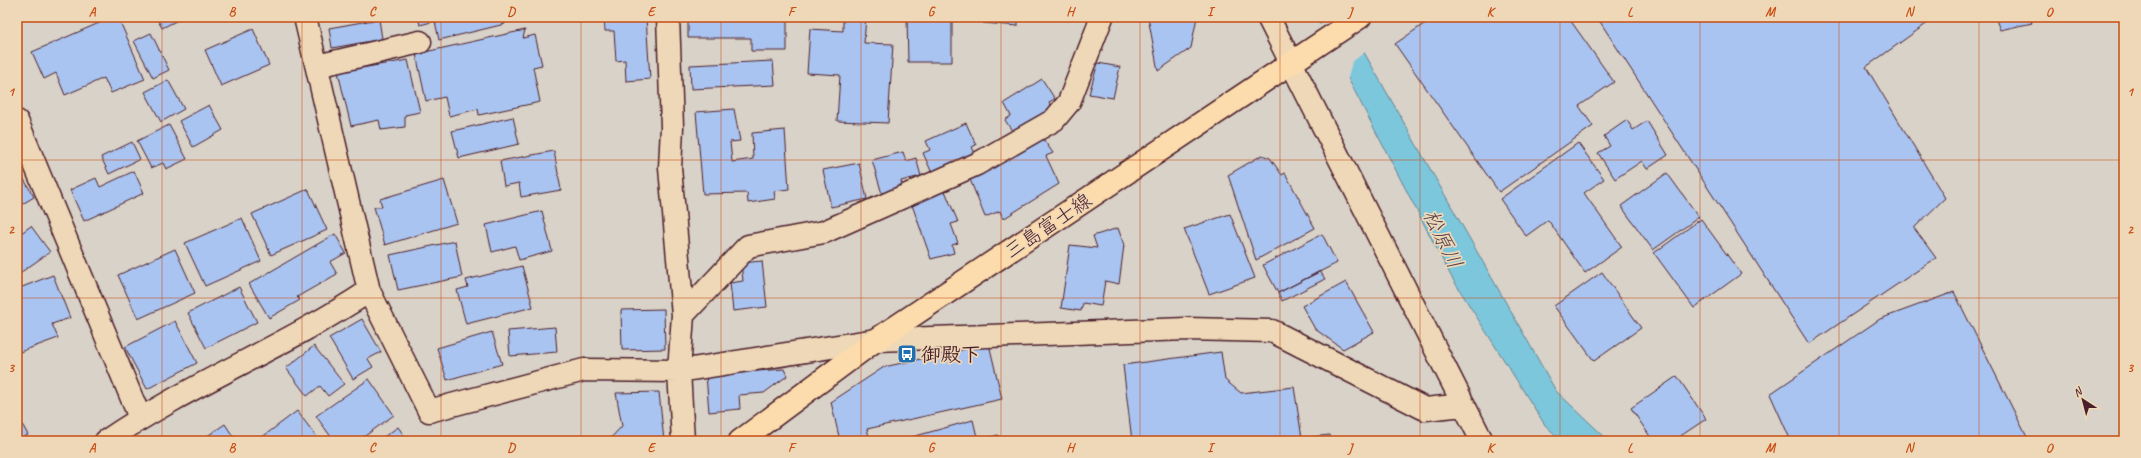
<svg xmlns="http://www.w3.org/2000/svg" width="2141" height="458" font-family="Caveat,'Klee One',sans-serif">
<rect width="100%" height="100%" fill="#d9d2c8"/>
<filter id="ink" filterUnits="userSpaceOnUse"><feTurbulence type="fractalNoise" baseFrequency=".025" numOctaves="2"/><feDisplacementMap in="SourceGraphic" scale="8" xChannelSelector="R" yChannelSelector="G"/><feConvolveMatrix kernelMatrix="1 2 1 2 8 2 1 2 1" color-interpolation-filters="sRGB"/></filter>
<g filter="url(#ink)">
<path fill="#7bc7db" stroke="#678495" d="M1316,17H1344L1556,391L1609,441H1562L1545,425L1452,278Z"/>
<path fill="#d9d2c8" d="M1331,17H1346L1365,52L1352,62L1347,82L1318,26Z"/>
<path fill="#a9c4f1" stroke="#4a1f2b" d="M113,17H118L145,79L111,93L104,78L65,95L56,73L44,79L32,52Z
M156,17H184L162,28Z
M418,17H514L504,19L505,24L439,40L435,21L420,25Z
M604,17H646L650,79L626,81L625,60L616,61L614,31H605Z
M688,17H838L839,19H787V51H751V38H688Z
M843,17H866L864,43L893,44L888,123L837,121L840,75L807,73L810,29L843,31Z
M907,17H952V62H908Z
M983,17H1018V26L983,23Z
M1148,17H1197L1191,48L1158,71Z
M1434,17H1568L1614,82L1579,106L1593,126L1499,192L1395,44Z
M1597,17H1936L1866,67L1945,198L1914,228L1936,258L1809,344Z
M1995,17H2030L2032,23L2000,30Z
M379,19L382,39L332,48L329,28Z
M253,29L269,65L221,86L205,50Z
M525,30L523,38L535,35L542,65L533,67L540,102L479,115L478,109L449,116L445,97L426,101L416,54Z
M151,33L169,70L153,78L134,41Z
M408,60L420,112L405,115V127L381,130L379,120L351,126L338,72Z
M773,61L775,85L691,89L690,65Z
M1098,63L1120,67L1113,98L1089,94Z
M1042,79L1055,99L1049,102L1053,109L1014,134L1005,120L1011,116L1004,103Z
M168,80L184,109L161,122L145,92Z
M209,105L223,130L193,147L179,121Z
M734,109L740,141L730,142L732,162L753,159L752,133L785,130L789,189L774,191L775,199L748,203L747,193L703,194L696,112Z
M513,117L519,144L459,158L452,131Z
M1627,120L1633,130L1647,121L1668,155L1647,169L1642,161L1615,179L1598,153L1610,146L1604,136Z
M966,123L976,145L972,147L975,153L932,173L923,153L930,150L926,141Z
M169,125L187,159L166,169L163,163L151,168L137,141Z
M1041,136L1053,153L1046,156L1059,184L1003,219L1000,211L985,217L969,177Z
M132,142L140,159L109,174L101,157Z
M1578,143L1604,179L1584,193L1622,247L1585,273L1548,220L1526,236L1500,199Z
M554,151L561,190L521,197L519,183L504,186L500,161Z
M903,152L906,161L916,158L921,176L901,181L903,188L882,194L872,160Z
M1262,155L1270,158L1282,175L1285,173L1315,228L1256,260L1228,175Z
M859,163L867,199L831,207L823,170Z
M17,167L34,197L19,206L17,202Z
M134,171L144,193L84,221L70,190L96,178L100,187Z
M1667,173L1699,217L1653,250L1621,206Z
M444,180L457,223L385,245L374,207H382L380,199Z
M308,189L327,230L271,255L252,214Z
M945,191L958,222L951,224L958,243L952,245L954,253L931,259L911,202Z
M542,211L552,251L519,260L515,246L492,252L486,225Z
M1230,214L1255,278L1209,294L1184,229Z
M242,218L261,261L205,286L185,243Z
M1701,219L1741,274L1694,308L1654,253Z
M31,226L50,252L17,275V236Z
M1118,228L1124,245L1119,284L1105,281L1101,306L1083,303L1081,311L1061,308L1070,245L1097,248L1093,236Z
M335,234L346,253L330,262L337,274L297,297L300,300L269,318L249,284Z
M1322,234L1337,263L1278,293L1263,265Z
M455,241L462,277L398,290L390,255Z
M175,249L195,293L138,319L118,275Z
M762,261L767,307L733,311L730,283L743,281L741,263Z
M522,266L533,307L466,324L457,290L468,287L466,280Z
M1320,271L1325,279L1282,301L1278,293Z
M1602,272L1641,328L1594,361L1554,306Z
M53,275L70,318L52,324L58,338L17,353V289Z
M1346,282L1374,332L1343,349L1315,329L1302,306Z
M239,287L257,322L206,348L188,313Z
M1954,292L2029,441H1791L1770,394L1880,319Z
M664,309L665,349L622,350L621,310Z
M362,319L381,352L368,359L373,367L353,379L329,338Z
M175,321L197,363L147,389L125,347Z
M555,327L557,352L510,356L508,331Z
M492,332L502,364L447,380L437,348Z
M989,344L1002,399L867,429L870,440L840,441L831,402L884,367Z
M314,346L344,384L328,396L320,386L307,396L286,368Z
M1221,352L1225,380L1241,393L1294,387L1302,438L1330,435L1331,441H1132L1123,365Z
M784,369L787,376L764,393L739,395L740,409L709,412L706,375Z
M1677,376L1706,419L1673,441H1653L1631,408Z
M369,379L394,415L358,441H334L316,416Z
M659,392L664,441H608L622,426L616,393Z
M297,411L320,441H264L261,438Z
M17,415L28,435L17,440Z
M973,420L978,441L998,435L1000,441H898Z
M225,424L236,441H200Z
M398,427L408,441H378Z"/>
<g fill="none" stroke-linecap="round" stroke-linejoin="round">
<g stroke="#4a1f2b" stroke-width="25">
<path id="minor" d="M305,17L369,291L429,411L584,370L679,371L876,340L1187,329L1272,331L1425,409L1464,405
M668,17L672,127L670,168L683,315L679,371L683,441
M1268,17L1482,441
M317,66L420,42
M17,121L140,418
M683,315L748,246L824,232L977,164L1054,120L1069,102L1102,17
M106,441C189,384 285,347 369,291"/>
</g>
<g stroke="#4a1f2b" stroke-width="25">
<path id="major" d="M740,441L876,340L1360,17"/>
</g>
<use href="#minor" stroke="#eed8b7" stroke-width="22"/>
<use href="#major" stroke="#fcdcac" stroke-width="22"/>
</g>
</g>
<path fill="none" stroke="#c84d12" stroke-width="1" stroke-opacity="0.55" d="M162,17V441M302,17V441M441,17V441M581,17V441M721,17V441M861,17V441M1001,17V441M1140,17V441M1280,17V441M1420,17V441M1560,17V441M1700,17V441M1839,17V441M1979,17V441M17,160H2124M17,298H2124"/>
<defs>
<g id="bus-square" transform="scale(1)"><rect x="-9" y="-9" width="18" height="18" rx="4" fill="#1f6fb2" stroke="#eed8b7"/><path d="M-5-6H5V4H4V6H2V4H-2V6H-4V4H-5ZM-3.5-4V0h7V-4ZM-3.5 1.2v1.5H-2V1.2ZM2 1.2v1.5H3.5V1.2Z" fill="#fff"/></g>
</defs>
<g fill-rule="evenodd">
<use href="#bus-square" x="907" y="354"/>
</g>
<g text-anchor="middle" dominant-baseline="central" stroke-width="3.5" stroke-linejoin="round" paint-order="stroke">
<g font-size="20" fill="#4a1f2b" stroke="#eed8b7">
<text transform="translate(1048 226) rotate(-34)">三島富士線</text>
</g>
<g font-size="20" font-weight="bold" fill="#4a1f2b" stroke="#eed8b7" text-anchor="start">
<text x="921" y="354">御殿下</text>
</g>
<g font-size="21" font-style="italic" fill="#54414e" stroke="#eed8b7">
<text transform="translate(1443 239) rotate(64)">松原川</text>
</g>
</g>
<rect width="2141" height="458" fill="none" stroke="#eed8b7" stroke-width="44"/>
<g transform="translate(2083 400) rotate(324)" stroke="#eed8b7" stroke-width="3" paint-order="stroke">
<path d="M0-3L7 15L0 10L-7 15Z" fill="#4a1f2b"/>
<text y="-6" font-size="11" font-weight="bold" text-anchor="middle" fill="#4a1f2b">N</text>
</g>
<rect x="22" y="22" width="2097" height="414" fill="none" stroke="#c84d12" stroke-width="1.5"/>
<g font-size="13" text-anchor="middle" font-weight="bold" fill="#c84d12">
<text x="92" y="16">A</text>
<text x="232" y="16">B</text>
<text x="372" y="16">C</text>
<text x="511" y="16">D</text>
<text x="651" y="16">E</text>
<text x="791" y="16">F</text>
<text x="931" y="16">G</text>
<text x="1070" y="16">H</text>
<text x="1210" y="16">I</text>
<text x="1350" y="16">J</text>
<text x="1490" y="16">K</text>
<text x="1630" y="16">L</text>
<text x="1770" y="16">M</text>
<text x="1909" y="16">N</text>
<text x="2049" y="16">O</text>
<text x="11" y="96">1</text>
<text x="2130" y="96">1</text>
<text x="11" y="234">2</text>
<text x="2130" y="234">2</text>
<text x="11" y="372">3</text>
<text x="2130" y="372">3</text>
<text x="92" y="452">A</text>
<text x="232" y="452">B</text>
<text x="372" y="452">C</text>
<text x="511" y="452">D</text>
<text x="651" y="452">E</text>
<text x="791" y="452">F</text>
<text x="931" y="452">G</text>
<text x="1070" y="452">H</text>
<text x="1210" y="452">I</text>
<text x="1350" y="452">J</text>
<text x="1490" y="452">K</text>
<text x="1630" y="452">L</text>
<text x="1770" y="452">M</text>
<text x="1909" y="452">N</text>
<text x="2049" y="452">O</text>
</g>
</svg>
